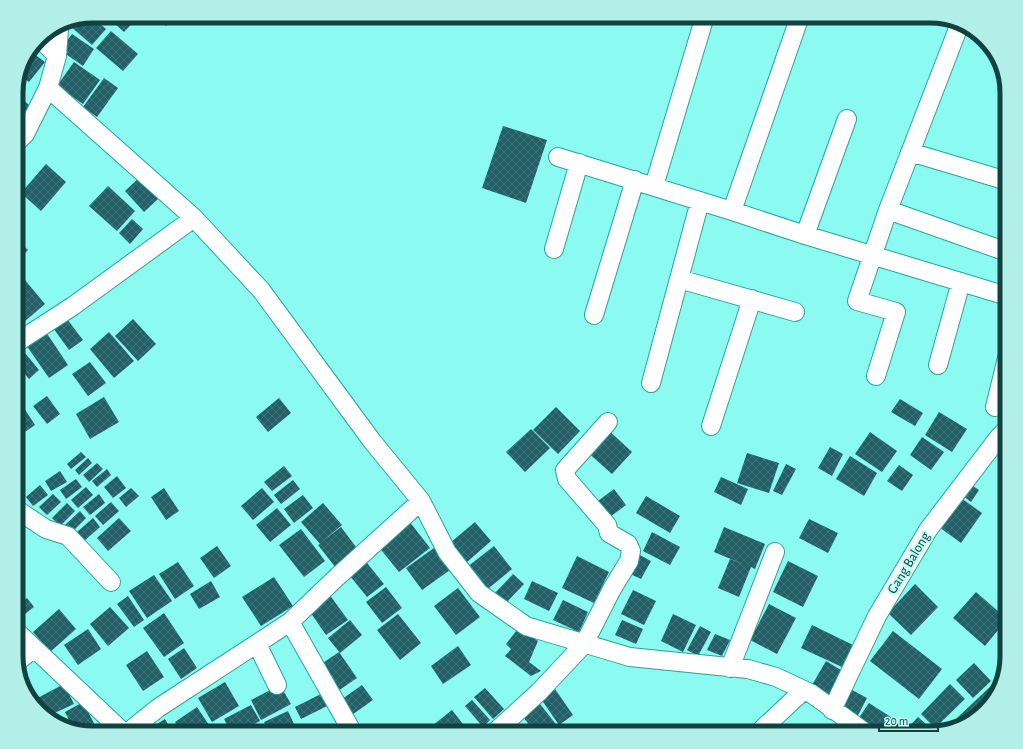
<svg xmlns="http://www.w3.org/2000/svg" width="1023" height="749" font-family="'Alegreya Sans',sans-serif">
<defs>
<pattern id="building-cross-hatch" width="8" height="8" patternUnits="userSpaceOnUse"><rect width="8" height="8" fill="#235f67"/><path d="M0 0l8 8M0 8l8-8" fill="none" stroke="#41747a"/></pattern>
</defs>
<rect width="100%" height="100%" fill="#8bfaf0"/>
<path fill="url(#building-cross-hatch)" d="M119,16H139L124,32L113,22Z
M154,16H174L166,26Z
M92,17L106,29L92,45L69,25Z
M111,31L138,54L123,71L96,48Z
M72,34L94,49L83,66L60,50Z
M30,51L45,62L29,82L20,75L24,59Z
M74,62L100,80L83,104L57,86Z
M104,78L118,88L97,117L83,107Z
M16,93L30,106L16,120Z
M503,126L547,140L526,203L482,188Z
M46,164L66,182L41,211L21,193Z
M140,177L159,198L144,212L125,191Z
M108,186L135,211L117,231L89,206Z
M132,219L143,229L130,244L119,233Z
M16,239L28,250L16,262Z
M20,274L45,304L18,327L16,324V277Z
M64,315L83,340L69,350L51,325Z
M133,319L156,344L138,361L115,336Z
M44,329L68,365L49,378L24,342Z
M109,332L134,361L114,378L90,349Z
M21,348L39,370L29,379L16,363V352Z
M90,362L106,383L88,396L72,374Z
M47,396L60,414L47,424L33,406Z
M104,397L119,422L90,439L76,414Z
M279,398L291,413L268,432L256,417Z
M900,399L923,413L915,426L891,412Z
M556,407L580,431L558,454L533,430Z
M24,408L35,425L22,434L16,426V414Z
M939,412L967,429L952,452L925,435Z
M606,428L632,452L612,474L586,451Z
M531,429L550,448L525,472L506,452Z
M870,432L897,451L882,472L855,454Z
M922,437L944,452L931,470L910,455Z
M830,447L843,454L832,476L818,468Z
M81,452L86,457L71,469L67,464Z
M747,453L779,463L769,493L737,483Z
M850,456L877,473L864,496L836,479Z
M88,458L92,463L79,475L75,470Z
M97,463L103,469L89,482L83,475Z
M786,464L796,469L782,495L773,491Z
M899,465L913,475L902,491L887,481Z
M284,466L292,476L272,491L264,482Z
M107,469L111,475L97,487L92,481Z
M60,471L67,482L51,491L45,481Z
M117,476L126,488L113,498L104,487Z
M721,477L748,489L741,505L714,492Z
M76,479L82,487L66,499L60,490Z
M293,480L300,489L281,504L274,495Z
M970,484L979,490L971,502L962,495Z
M40,485L48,495L33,506L26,497Z
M86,487L93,495L78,508L71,500Z
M131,488L139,496L126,507L119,498Z
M164,488L179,511L166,520L151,497Z
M262,488L274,502L253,520L241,506Z
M614,489L626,505L606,520L594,504Z
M53,494L61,502L47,515L39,507Z
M99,494L105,503L90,515L83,507Z
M303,495L313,508L294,523L284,509Z
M646,496L680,516L670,533L636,513Z
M961,498L982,513L961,543L939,527Z
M111,502L119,511L103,525L95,516Z
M67,503L75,511L60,526L52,518Z
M323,503L342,525L324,540L341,527L359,551L336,568L318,545L320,544L301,522Z
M277,508L291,525L270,542L256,525Z
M80,511L86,518L72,532L65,525Z
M93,518L100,527L84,541L76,533Z
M119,518L131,531L108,551L97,538Z
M809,519L838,533L828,553L799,538Z
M409,521L430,548L399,572L378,546Z
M475,522L491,541L467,562L450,543Z
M724,527L765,544L755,569L751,567L739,597L718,588L730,559L745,565L714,552Z
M301,529L325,561L304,577L279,545Z
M652,532L680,547L670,565L643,551Z
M217,546L231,566L214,578L200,558Z
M494,546L512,569L484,592L466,568Z
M434,548L450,570L422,590L406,568Z
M634,552L651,561L641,579L624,571Z
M577,556L609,572L594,603L562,588Z
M363,558L384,584L367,597L346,571Z
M788,561L818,576L803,607L773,592Z
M178,562L194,586L175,599L159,574Z
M513,574L524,584L503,606L492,596Z
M154,575L172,601L147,618L129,591Z
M274,577L293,606L261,626L242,597Z
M16,581L25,592L16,600Z
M211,581L220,597L199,609L190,594Z
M532,581L558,593L549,611L524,599Z
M915,584L938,607L911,635L888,613Z
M386,587L402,608L382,623L366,602Z
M458,588L480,617L456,635L434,606Z
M633,590L656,601L644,625L621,614Z
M976,592L1007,619L985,646L953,618Z
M329,594L348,620L326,635L308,609Z
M128,596L144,620L134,627L117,604Z
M27,598L34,607L16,621V607Z
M563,600L588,612L579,632L553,620Z
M769,604L796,618L777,654L750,640Z
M110,607L129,628L108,646L90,624Z
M59,609L76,629L50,652L33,632Z
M164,613L184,643L164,657L143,628Z
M398,614L421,643L400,660L377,630Z
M673,614L696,625L683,652L661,641Z
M350,620L362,635L340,653L328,638Z
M622,620L643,629L636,644L615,635Z
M812,625L853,645L842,667L801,648Z
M700,626L711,632L698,656L687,650Z
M88,629L101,649L78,665L64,645Z
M517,630L523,635L525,632L538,641L529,662L541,671L531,676L505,656L511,649L506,644Z
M893,631L942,669L919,699L870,661Z
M715,634L730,640L722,656L707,650Z
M458,646L471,665L443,684L431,666Z
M184,648L197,668L181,679L168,659Z
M147,651L164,677L143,691L126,665Z
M339,652L357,678L335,693L317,667Z
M826,661L846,673L832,697L812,685Z
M974,663L991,681L973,698L956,680Z
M21,677L37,695L31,700L26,694Z
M225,682L239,706L212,722L198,698Z
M64,684L74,704L46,717L32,701Z
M950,684L965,699L935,728L921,714Z
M280,685L291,704L261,720L251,700Z
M362,685L373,700L349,717L338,702Z
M992,685L996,689L991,703L964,725L957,718Z
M485,688L504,709L493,719L474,697Z
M555,689L573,715L559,725L541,699Z
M852,690L867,698L855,721L839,712Z
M321,694L327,706L301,719L295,707Z
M472,700L490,720L483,727L465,706Z
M83,702L99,733H93L72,726L65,712Z
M869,703L897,721L890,733H873L856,722Z
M540,704L559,728L552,733H536L523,717Z
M251,705L260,721L235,733H231L224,719Z
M197,707L211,728L204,733H182L175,722Z
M452,710L470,733H423Z
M288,711L294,724L275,733H269L264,722Z
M918,717L935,732L903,733Z
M165,719L173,733H149L147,730Z
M297,724L304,733H284Z
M524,726L529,733H514Z"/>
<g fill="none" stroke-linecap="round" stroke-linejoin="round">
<g stroke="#28a39b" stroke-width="20">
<path id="street" d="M40,38L57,56L48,88L194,218L261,290L372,441L421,501L447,552L479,593L526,626L630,657L748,669L776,677L812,694L866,733
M57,56L59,29
M16,143L25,134L48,88
M910,152L1007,181
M558,157L732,211L800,16
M654,186L705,16
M888,210L959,26
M732,211L805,235L847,119
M805,235L1007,296
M554,249L579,163
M679,279L795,312
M594,315L635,180
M16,343L73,306L194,218
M938,365L961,282
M876,376L896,312L857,301L888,210L1007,252
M651,383L700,201
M995,407L1007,358
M711,426L752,299
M16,509L46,529L68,536L111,582
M290,622L353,733
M16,631L124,733
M257,644L277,685
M17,662L34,648
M730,668L775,552
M832,710L877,616L928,530L999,437L1007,429
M127,733L158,708L290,622L337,577L421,501
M494,733L539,692L584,644L612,589L629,561L631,551L628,544L609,533L607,525L567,479L565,470L608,422
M758,733L804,690"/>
</g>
<use href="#street" stroke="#fff" stroke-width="18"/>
</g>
<g text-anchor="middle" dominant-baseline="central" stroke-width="4" stroke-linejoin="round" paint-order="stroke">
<g font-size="14" fill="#11423f" stroke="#c1fef8">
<text transform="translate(909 563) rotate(-59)">Gang Balong</text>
</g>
</g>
<path d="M0 0H1023V749H0ZM93 23H930A70 70 0 0 1 1000 93V656A70 70 0 0 1 930 726H93A70 70 0 0 1 23 656V93A70 70 0 0 1 93 23Z" fill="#b3efe9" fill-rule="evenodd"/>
<path fill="none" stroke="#11423f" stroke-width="5" d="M93 23H930A70 70 0 0 1 1000 93V656A70 70 0 0 1 930 726H93A70 70 0 0 1 23 656V93A70 70 0 0 1 93 23Z"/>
<path d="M879 725v6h59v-6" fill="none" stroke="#11423f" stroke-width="2"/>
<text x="885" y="725" font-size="12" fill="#11423f" stroke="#c1fef8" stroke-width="3" paint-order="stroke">20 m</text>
</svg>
